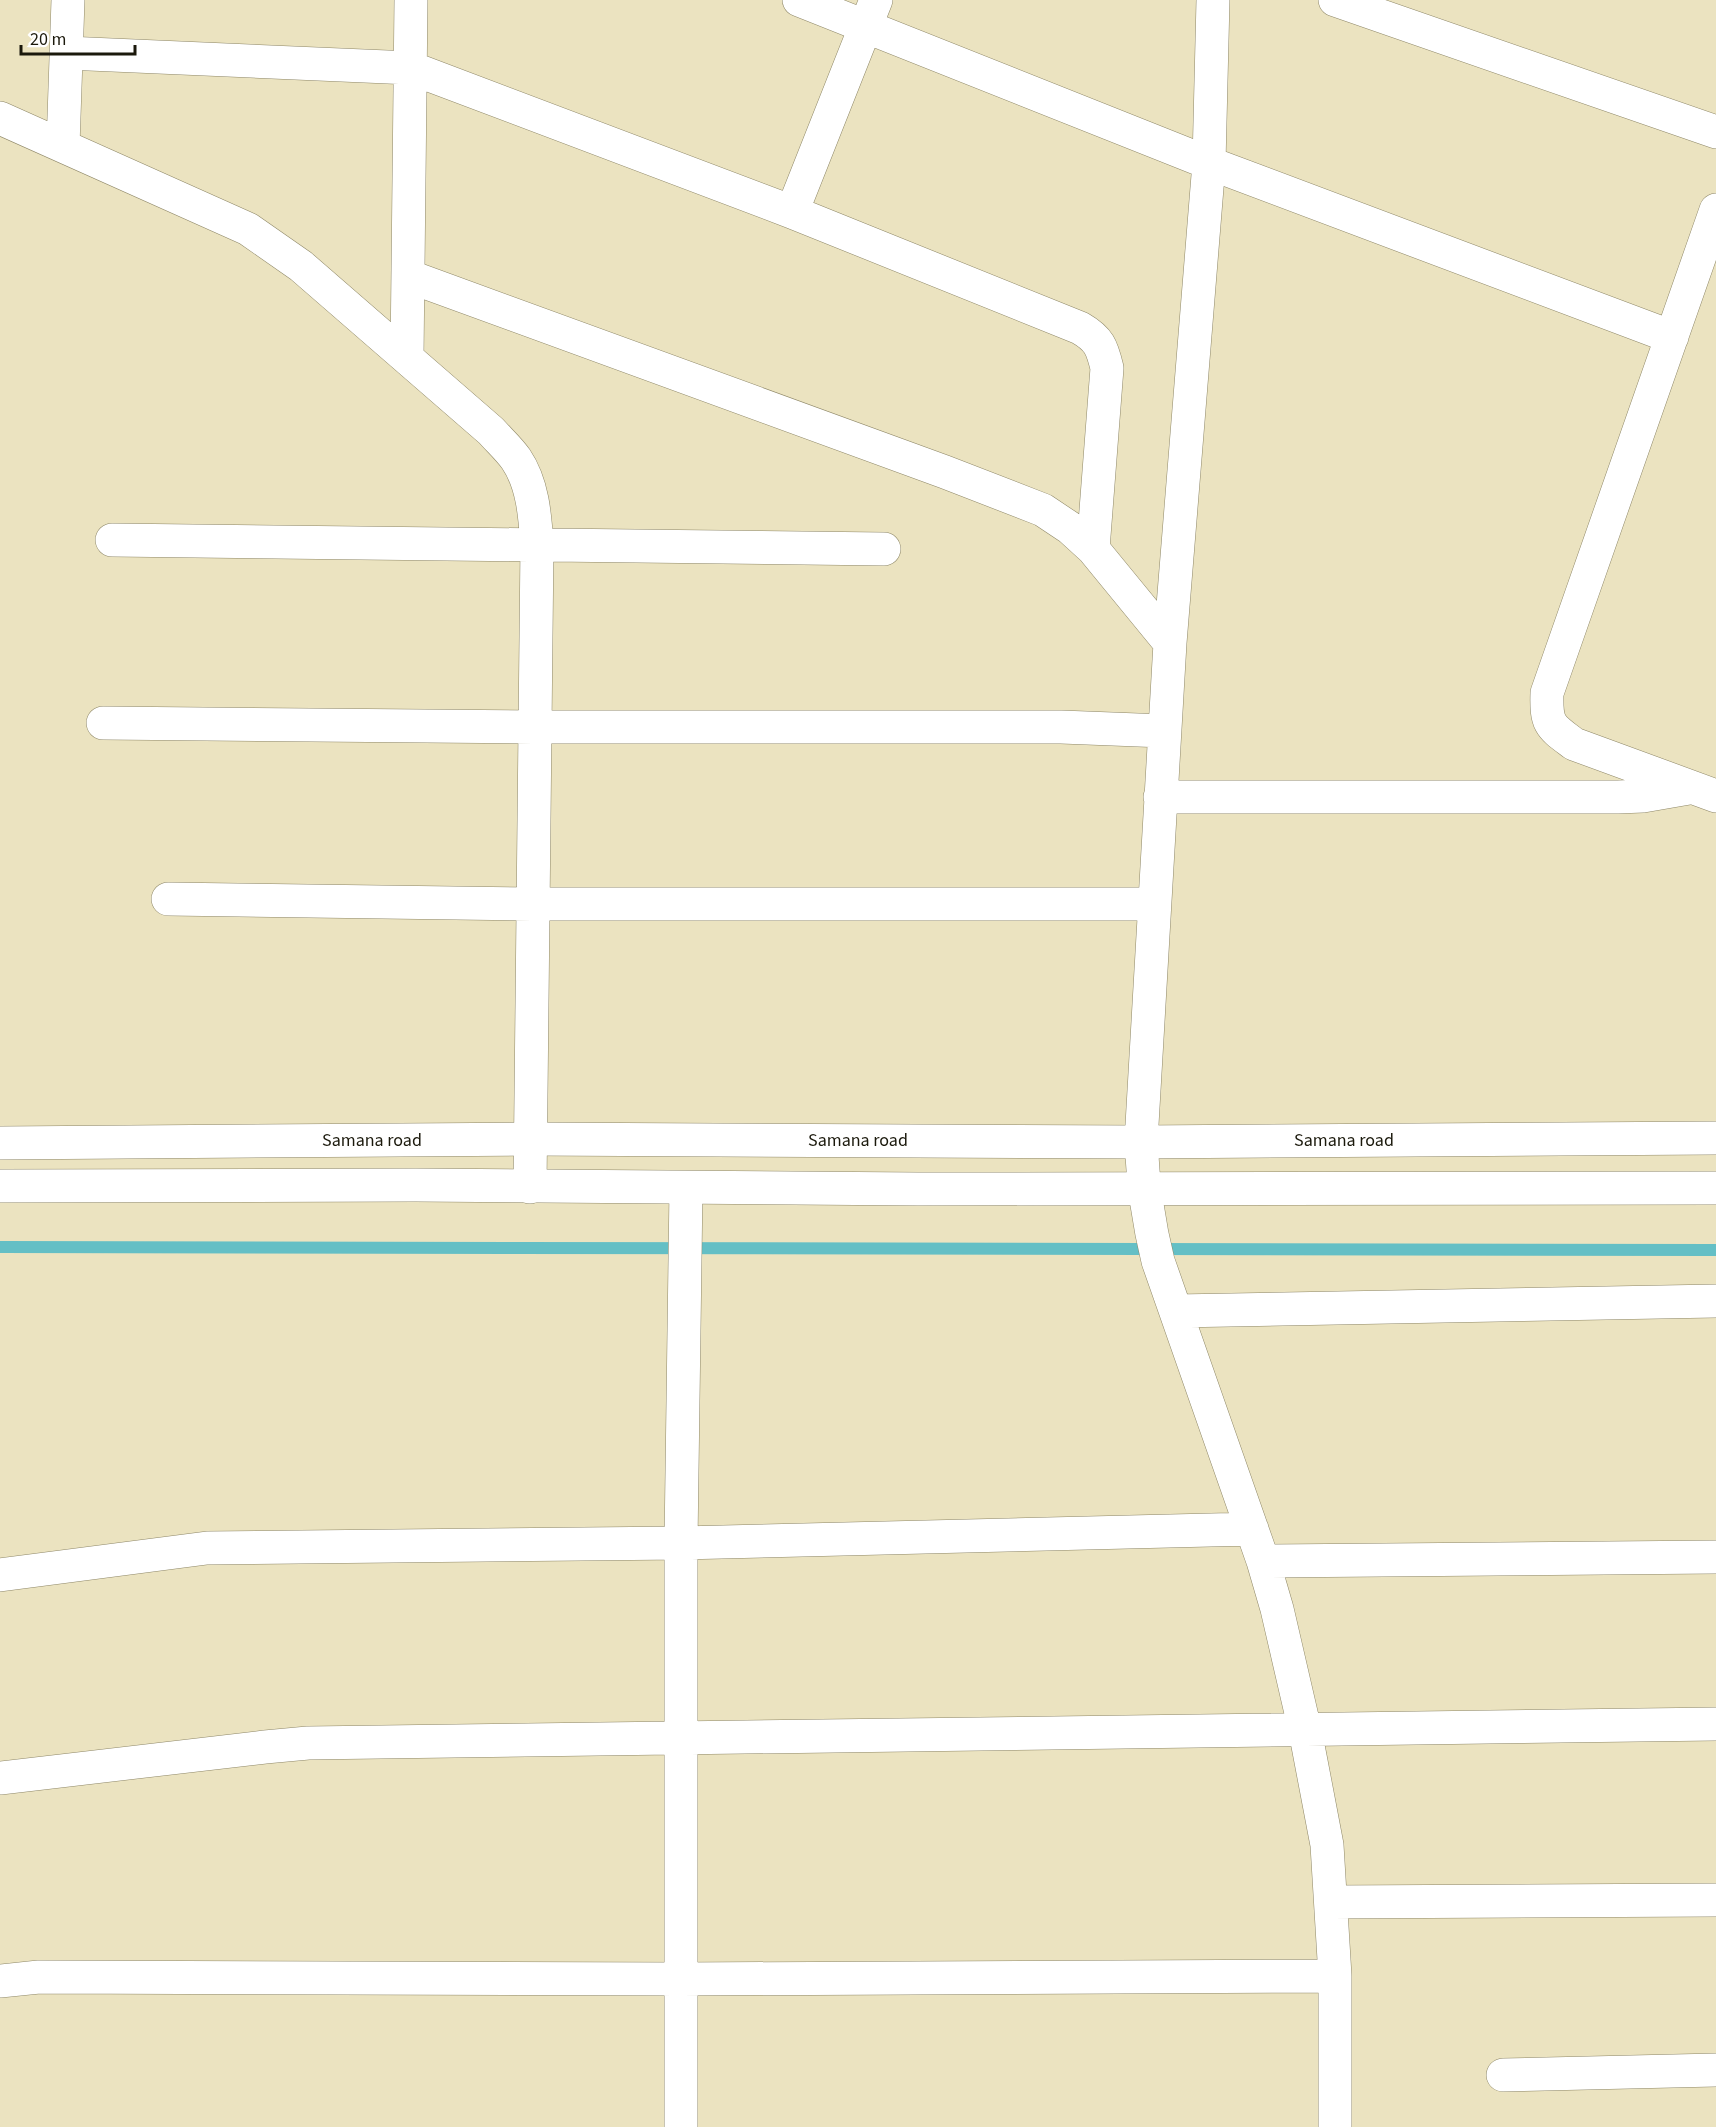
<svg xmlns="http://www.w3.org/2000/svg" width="1716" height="2127" font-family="'Source Sans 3',sans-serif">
<rect width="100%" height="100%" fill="#ebe3c0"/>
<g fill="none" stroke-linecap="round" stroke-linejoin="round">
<path stroke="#64bfc5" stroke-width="12" d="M0,1247L1716,1250"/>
<g stroke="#8e8767" stroke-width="34">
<path id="minor" d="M799,0L1209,163L1672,337
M1213,0L1209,163L1170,643L1141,1142C1143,1182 1148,1221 1158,1261L1263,1561L1277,1609L1305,1730L1327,1845L1335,1976V2127
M1335,0L1716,132
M66,53L411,68L792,212L1080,328C1099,339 1102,347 1107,368L1093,549
M0,118L248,229L301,266L491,431C499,440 509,449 516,459C533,484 535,516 537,545L530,1187
M63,146L68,0
M1716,210L1547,693C1546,725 1550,726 1574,744L1716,796
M792,212L876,0
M408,276L945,472L1043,510L1070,528L1093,549L1170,643
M407,358L411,0
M112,540L884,549
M103,723L534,727H1061L1164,731
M1160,797H1618L1643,796L1689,788
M168,899L533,904H1154
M1176,1311L1716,1301
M1263,1561L1716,1557
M0,1575L207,1548L681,1543L1252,1529
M0,1778L265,1747L308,1743L1716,1724
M1331,1902L1716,1900
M0,1981L39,1977L681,1979L1335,1976
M1503,2075L1716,2070
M681,2127V1543L686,1189"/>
</g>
<g stroke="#8e8767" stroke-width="34">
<path id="primary" d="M0,1143L530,1139L1141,1142L1716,1138
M0,1186L416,1185L918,1189L1716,1188"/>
</g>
<use href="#minor" stroke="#fff" stroke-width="33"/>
<use href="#primary" stroke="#fff" stroke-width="33"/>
</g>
<g text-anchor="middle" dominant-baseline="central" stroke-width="5" stroke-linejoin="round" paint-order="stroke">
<g font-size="18" fill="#1b190c" stroke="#fff">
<text x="372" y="1140">Samana road</text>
<text x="858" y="1140">Samana road</text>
<text x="1344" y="1140">Samana road</text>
</g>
</g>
<path d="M21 45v9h114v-9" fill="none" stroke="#1b190c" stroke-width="3"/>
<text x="30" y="45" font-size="18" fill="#1b190c" stroke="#ffffff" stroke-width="4.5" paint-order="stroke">20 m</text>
</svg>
